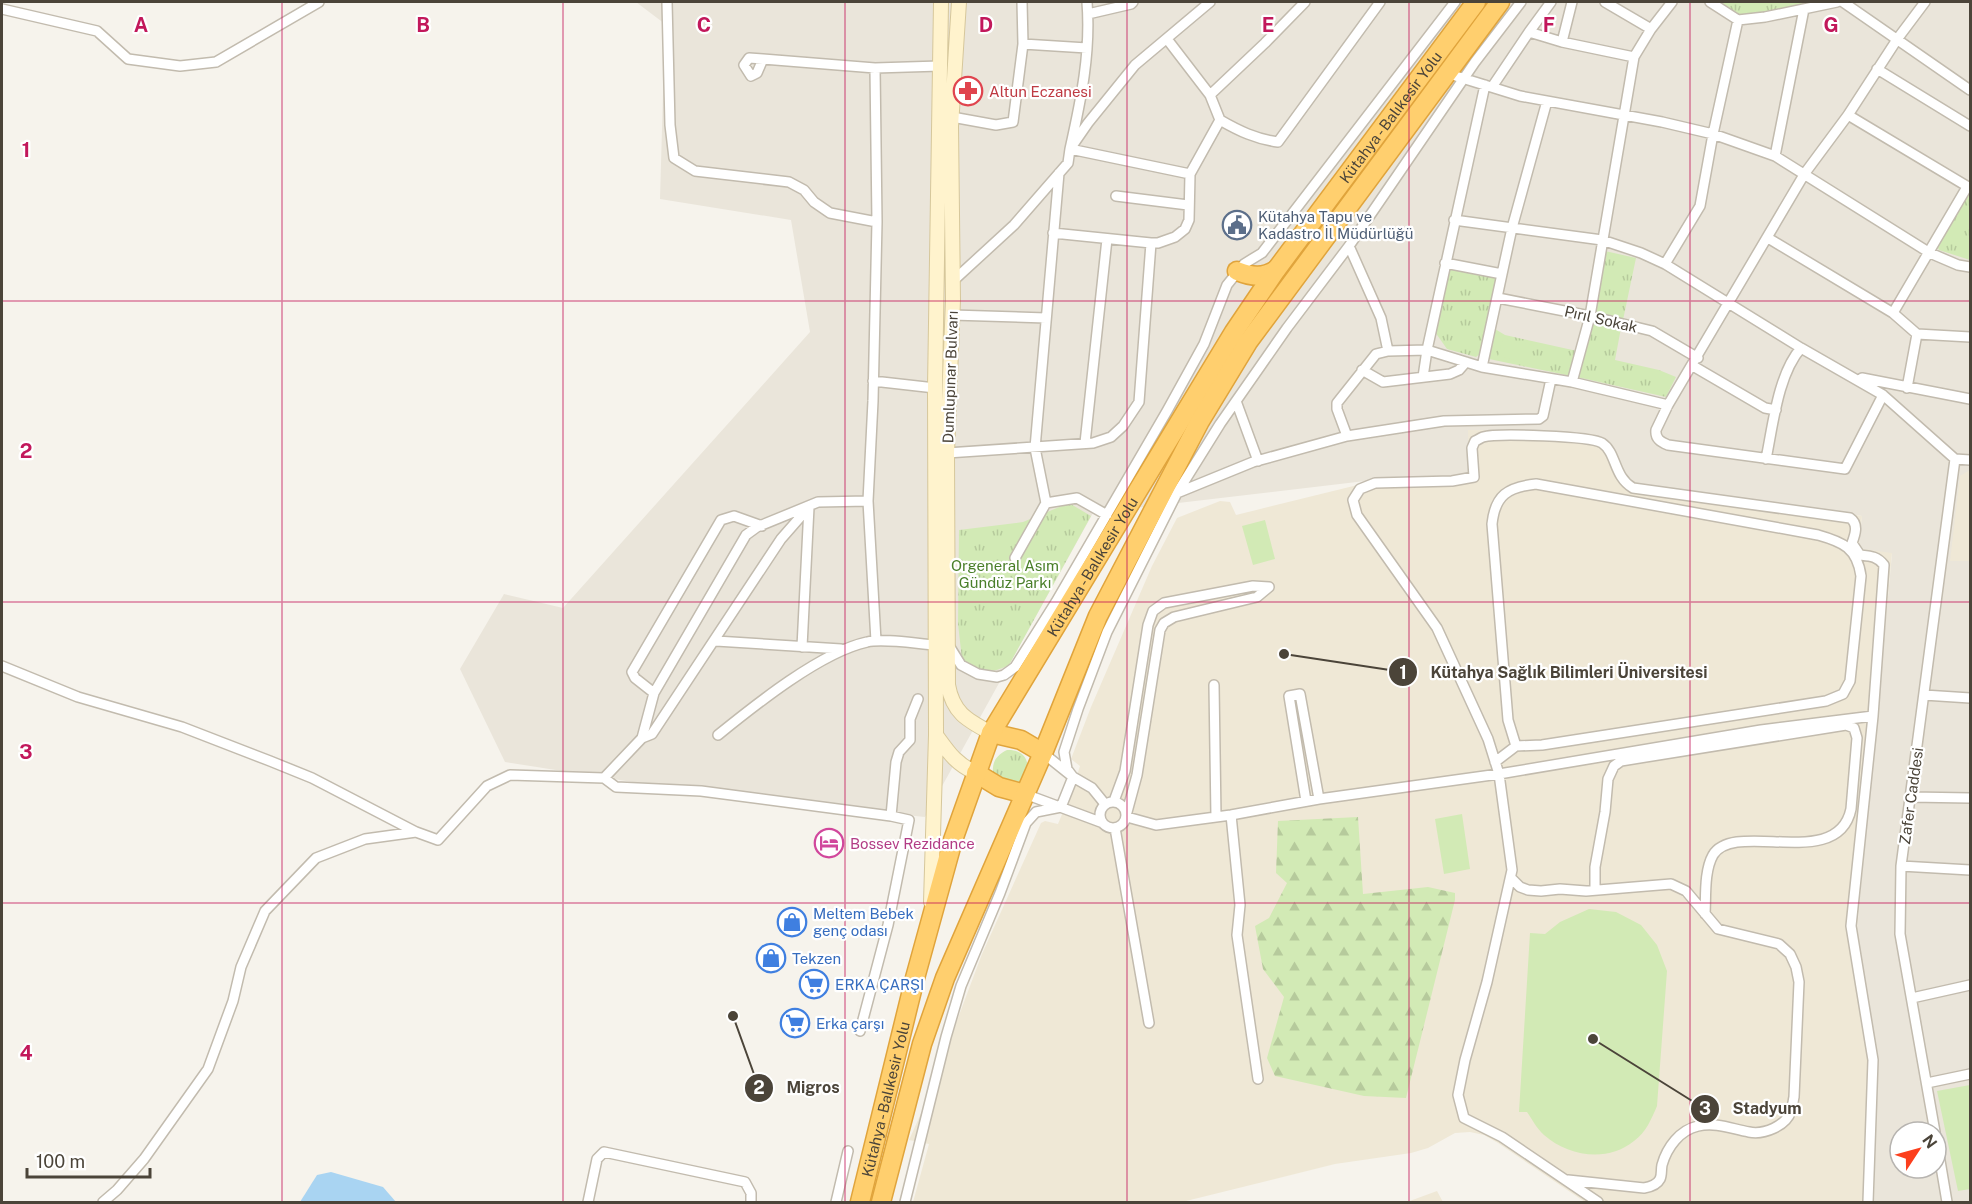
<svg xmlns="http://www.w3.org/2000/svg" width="1972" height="1204" font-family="'Public Sans',sans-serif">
<defs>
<pattern id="grass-tufts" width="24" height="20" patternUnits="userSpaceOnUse" patternTransform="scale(1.5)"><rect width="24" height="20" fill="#d2eab5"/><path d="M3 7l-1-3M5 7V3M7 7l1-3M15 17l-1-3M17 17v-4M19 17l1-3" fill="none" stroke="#b6ca9c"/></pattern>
<pattern id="forest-firs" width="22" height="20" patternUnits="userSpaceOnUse" patternTransform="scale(1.5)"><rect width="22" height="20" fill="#d2eab5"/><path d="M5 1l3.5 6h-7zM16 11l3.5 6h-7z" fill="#b6ca9c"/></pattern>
</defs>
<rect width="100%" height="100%" fill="#f6f3ec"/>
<path fill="#eae5da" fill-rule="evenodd" d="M636,2H1970V1202H1874L1878,1058L1857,929L1892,554L1863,549L1859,543L1862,516L1762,501L1639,485L1628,478L1592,434L1469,430V474L1441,477L1382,479L1093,513L925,817L722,796L505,762L460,669L504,594L563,608L810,332L791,220L660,199L665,24ZM1900,1132H1936V1168H1900Z"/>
<path fill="#efe8d6" d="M1468,430L1539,431L1592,434L1602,437L1611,444L1621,469L1628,478L1639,485L1762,501L1862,516L1859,543L1863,549L1892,553L1857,929L1878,1058L1874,1202H1585L1498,1143L1484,1135L1470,1132L1455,1133L1428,1148L1411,1153L1335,1164L1182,1202H913L929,1144L909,1140L928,1098L982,954L1041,823L1045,821L1058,824L1074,785L1080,766L1071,759L1091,707L1152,566L1177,518L1220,501L1230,502L1236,515L1382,479L1441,477L1469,474Z
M1970,470V561H1950L1960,476Z
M1437,1191L1443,1202H1407Z"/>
<path fill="url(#grass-tufts)" d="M1720,2H1825L1747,19Z
M1968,193L1970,194V260L1939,250L1937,246Z
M1605,251L1636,258L1623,320L1593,312Z
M1448,267L1497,277L1481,353L1476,357L1447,349L1435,332Z
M1591,319L1621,328L1615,360L1659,370L1676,377L1666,397L1577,377Z
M1495,329L1505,335L1577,351L1571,376L1489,359Z
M1069,503L1091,516L1009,665C988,675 981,673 962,659L958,624L959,530L1023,522Z
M1007,750C1032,749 1034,776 1014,787L993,773C992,761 997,755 1007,750Z"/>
<path fill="url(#forest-firs)" d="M1358,817L1363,894L1428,887L1455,893V900L1406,1098L1364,1096L1275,1076L1267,1058L1284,997L1263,969L1255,926L1269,918L1287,883L1276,873L1278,821Z"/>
<path fill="#d2eab5" d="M1503,338L1534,345L1529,364L1498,356Z
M1265,520L1275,559L1253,565L1242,526Z
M1462,814L1470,869L1444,874L1435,819Z
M1589,909L1616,912L1641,925L1657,945L1667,971L1657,1106C1651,1120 1646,1132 1634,1141C1607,1163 1568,1156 1544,1135C1537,1129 1532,1119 1527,1112H1519L1530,933L1545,934L1560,922Z
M1970,1085V1189L1958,1191L1937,1091Z"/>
<path fill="#a9d4f2" d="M331,1172L383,1187L396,1202H300L317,1175Z"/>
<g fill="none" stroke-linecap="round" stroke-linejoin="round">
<g stroke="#c2bbae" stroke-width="12">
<path id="street" d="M667,2L670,125L674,158L695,171L789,182L804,190L814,202L830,213L877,222
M1605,2L1651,29
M1710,2L1738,20L1765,17L1837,2
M1843,2L1970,90
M2,9L97,31L128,59L180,66L216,62L319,2
M1088,14L1131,4L1133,2
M1529,32L1551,2
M1167,39L1210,95L1220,120C1239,131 1256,139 1278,142L1380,2
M1562,42L1572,2
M1023,44L1087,48
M763,59L757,73L751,76L744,65L749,58L763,59L875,68L940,66
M875,68L877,222L873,401L868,501L876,641
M1877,69L1970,126
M1446,73L1520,96L1662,122L1713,134L1775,156L1930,253L1958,265L1970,267
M1492,87L1529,32L1562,42L1634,57
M1210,95L1265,43L1305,2
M1848,115L1970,188
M952,117L996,125L1013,122L1023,44L1022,2
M1775,156L1804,9
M1190,174L1220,120
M1116,196L1188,205
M1454,220L1602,240L1641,253L1665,264L1801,348L1883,395L1955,459L1970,460
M1053,233L1151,243H1158L1175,237L1185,229L1189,220L1190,174L1070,149C1081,100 1091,52 1087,2
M1768,238L1893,313L1917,334L1970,337
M1349,246L1381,318L1388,351
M1445,263L1502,274L1512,228L1547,101
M1665,264L1700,206L1713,134L1738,20
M953,281L1014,225L1068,163L1070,149L1088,123L1135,65L1210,2
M1498,298L1590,316L1652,331L1698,358
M1893,313L1967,187
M952,315L1046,318
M1693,366L1765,408L1776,410
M1482,367L1502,274
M1362,370L1383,382L1450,374L1459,370L1466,362
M1423,377L1427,350L1482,367L1572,382L1668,405
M1862,378L1970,399
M873,381L935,388
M1572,382L1590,316L1634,57L1651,29L1672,2
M1907,388L1917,334
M1883,395L1845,469L1668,445C1661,442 1655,439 1656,430L1668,405L1805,173L1848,115L1898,38L1925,2
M1236,401L1258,461
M1347,436L1337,409V403L1376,354L1388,351L1427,350L1485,85
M1085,443L1107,239
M947,453L1093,443L1111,437L1123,426L1139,402L1151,243
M1766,459C1773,425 1778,374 1801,348
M1177,493L1253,462L1347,436L1444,421L1539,419L1543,416L1551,379
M868,501L818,502L757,527L746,535L654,693L642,738L604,778L616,787L701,791L891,816L896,762L899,752L910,740V719L918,699
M1046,503L1035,448L1059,173
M1015,558L1046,503L1077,498L1107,515
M716,641L841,649
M948,644L961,665L978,674L997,677L1004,675L1015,667L1056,602L1167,411L1204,344L1227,285L1244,264L1262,253L1455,2
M2,666L78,697L182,727L270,761L312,778L416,832
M1214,685L1216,817
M654,693L635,678L632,672L721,520L734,516L762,526
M1924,695L1970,698
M718,735C755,705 821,652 867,642C883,638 918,644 936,645
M642,738L652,734L781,539L809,507L802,647
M1043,753L1073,777L1092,788L1105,804
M1495,762L1516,746L1542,745L1826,701L1843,694L1850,681L1861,576C1857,548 1843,542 1818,535L1536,484C1508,487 1495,495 1492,524L1508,720L1516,746
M1025,794L1103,823
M1911,797L1970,798
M1114,801L1125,771L1148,625L1153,611L1164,603L1253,586L1269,587
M1306,801L1289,696L1300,694L1319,799
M1100 815a13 13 0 1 1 26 0a13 13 0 1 1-26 0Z
M1127,812L1137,775L1160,630L1164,623L1174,617L1257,597L1269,587
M1231,815L1240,905L1237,935L1258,1079
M1127,817L1156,825L1231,815L1319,799L1499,774L1761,730L1873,716
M1115,828L1149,1023
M1901,866L1970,870
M1511,878L1520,887L1528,890L1541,891L1560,889L1586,891L1671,884L1686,891L1718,929L1779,944L1790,954L1796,967L1799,982L1794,1097C1793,1101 1793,1106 1791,1111C1786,1126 1764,1135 1749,1132C1732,1129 1716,1122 1698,1126C1680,1130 1667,1147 1662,1165C1661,1170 1662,1175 1660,1179C1657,1185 1650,1187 1644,1188L1568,1180
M1595,890V867L1605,812L1608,779L1614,766L1621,761L1846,725L1854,728L1857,738L1851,809C1838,872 1735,819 1713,855C1704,871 1706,896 1705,914
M1912,998L1970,985
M860,1031L888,925L909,820L891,816
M1927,1083L1970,1074
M1935,1132L1900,934L1901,866L1955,459
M1936,1137L1947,1202
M103,1202L117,1190L144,1159L208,1069L233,1001L241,967L265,911L316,858L365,839L416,832L438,840L487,786L510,775L604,778
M588,1202L597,1159L604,1152L745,1182L751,1193V1202
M836,1202L848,1151
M905,1202L946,1037L961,986L1000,893L1026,823L1036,812L1061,807L1073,777L1067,769L1064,752L1078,709L1107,632L1177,493L1220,424L1287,328L1349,246L1475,62L1521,2
M1598,1202L1502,1137L1464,1118L1458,1095L1465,1060L1487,982L1512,870L1499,774L1488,739L1437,628L1357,515L1353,500L1360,489L1375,483L1452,481L1474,477L1472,448L1475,441C1478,440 1480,438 1483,437C1497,433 1591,436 1602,443C1617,453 1613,476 1633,488L1850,518C1859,524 1855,535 1852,543L1860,555C1870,556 1877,556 1884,565L1873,716L1851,926L1873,1060L1868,1202"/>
</g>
<g stroke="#d6c79b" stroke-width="16">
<path id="secondary" d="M959,2L951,126L953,300L947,453L948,685C953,713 967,720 991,733
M936,735C949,753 956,764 976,773
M931,902L936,735L935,388L941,2"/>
</g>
<g stroke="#e0a43c" stroke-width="21">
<g id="highway">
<path d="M1237,271C1252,277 1263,278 1276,270"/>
<path d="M991,733L1021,740L1043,753"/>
<path d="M976,773L999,787L1025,794"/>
<path id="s1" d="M860,1202L915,978L953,840L991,733L1234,332L1276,270L1476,2"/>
<path d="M881,1202L922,1044L945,978L1043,753L1098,616L1200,421L1248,342L1500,2"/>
</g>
</g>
<use href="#street" stroke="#fff" stroke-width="9"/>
<use href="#secondary" stroke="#fff3cd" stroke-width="14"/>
<use href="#highway" stroke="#ffcf6e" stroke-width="18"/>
</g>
<path fill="none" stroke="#c2185b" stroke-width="1.5" stroke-opacity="0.55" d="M282,2V1202M563,2V1202M845,2V1202M1127,2V1202M1409,2V1202M1690,2V1202M2,301H1970M2,602H1970M2,903H1970"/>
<defs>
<g id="pharmacy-ring" transform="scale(1.5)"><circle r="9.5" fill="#fff" stroke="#e0444e" stroke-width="1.5"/><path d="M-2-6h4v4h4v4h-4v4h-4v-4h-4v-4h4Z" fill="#e0444e"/></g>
<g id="civic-ring" transform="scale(1.5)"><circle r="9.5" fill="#fff" stroke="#5c6f8a" stroke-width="1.5"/><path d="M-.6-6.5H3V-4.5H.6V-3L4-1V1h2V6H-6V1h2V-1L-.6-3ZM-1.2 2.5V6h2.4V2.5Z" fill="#5c6f8a"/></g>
<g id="hotel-ring" transform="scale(1.5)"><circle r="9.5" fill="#fff" stroke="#d1479c" stroke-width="1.5"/><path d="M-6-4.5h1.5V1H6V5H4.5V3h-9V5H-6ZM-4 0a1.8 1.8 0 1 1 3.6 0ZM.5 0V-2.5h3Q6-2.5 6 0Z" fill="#d1479c"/></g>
<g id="shop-ring" transform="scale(1.5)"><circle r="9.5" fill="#fff" stroke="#3f7fe0" stroke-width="1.5"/><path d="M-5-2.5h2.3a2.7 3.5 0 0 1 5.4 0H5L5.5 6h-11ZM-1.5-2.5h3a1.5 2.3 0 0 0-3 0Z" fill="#3f7fe0"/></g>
<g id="supermarket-ring" transform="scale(1.5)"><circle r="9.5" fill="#fff" stroke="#3f7fe0" stroke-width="1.5"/><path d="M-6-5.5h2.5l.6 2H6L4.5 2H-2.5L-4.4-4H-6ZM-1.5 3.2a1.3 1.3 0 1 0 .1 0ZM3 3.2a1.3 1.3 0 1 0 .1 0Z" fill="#3f7fe0"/></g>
</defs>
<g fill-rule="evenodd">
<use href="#pharmacy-ring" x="968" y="91"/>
<use href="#civic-ring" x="1237" y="225"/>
<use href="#hotel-ring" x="829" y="843"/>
<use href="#shop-ring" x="792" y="922"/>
<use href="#shop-ring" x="771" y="958"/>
<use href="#supermarket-ring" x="814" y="984"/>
<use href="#supermarket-ring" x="795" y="1023"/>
</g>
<g text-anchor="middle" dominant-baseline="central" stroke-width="4.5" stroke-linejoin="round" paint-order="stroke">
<g font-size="15" fill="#be3a42" stroke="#fff" text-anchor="start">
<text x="989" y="91">Altun Eczanesi</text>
</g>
<g font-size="15" fill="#4b4439" stroke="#fff">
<text stroke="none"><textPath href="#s1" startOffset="1222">Kütahya - Balıkesir Yolu</textPath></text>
<text transform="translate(1601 319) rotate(13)">Pırıl Sokak</text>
<text transform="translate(950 377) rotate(-88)">Dumlupınar Bulvarı</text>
<text stroke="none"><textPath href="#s1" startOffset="682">Kütahya - Balıkesir Yolu</textPath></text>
<text transform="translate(1911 796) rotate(-82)">Zafer Caddesi</text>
<text stroke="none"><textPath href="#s1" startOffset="106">Kütahya - Balıkesir Yolu</textPath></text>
</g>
<g font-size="15" fill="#4e5e75" stroke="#fff" text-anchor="start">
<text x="1258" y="216">Kütahya Tapu ve<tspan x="1258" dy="17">Kadastro İl Müdürlüğü</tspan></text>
</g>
<g font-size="15" fill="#4a7f2a" stroke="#fff">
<text x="1005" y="565">Orgeneral Asım<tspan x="1005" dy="17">Gündüz Parkı</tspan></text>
</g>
<g font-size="15" fill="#b23c85" stroke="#fff" text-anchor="start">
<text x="850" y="843">Bossev Rezidance</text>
</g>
<g font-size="15" fill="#366cbe" stroke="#fff" text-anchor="start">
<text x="813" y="913">Meltem Bebek<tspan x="813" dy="17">genç odası</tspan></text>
<text x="792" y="958">Tekzen</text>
<text x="835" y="984">ERKA ÇARŞI</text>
<text x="816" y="1023">Erka çarşı</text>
</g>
</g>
<g font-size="20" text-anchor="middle" font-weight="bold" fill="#c2185b" stroke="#fff" stroke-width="4.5" stroke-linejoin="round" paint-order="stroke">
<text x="141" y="32">A</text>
<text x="423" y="32">B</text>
<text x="704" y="32">C</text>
<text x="986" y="32">D</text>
<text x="1268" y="32">E</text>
<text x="1549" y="32">F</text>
<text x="1831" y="32">G</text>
<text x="26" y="157">1</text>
<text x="26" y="458">2</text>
<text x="26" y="759">3</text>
<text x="26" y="1060">4</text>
</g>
<path fill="none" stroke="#4b4439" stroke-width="2" d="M1284 654L1403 672M733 1016L759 1088M1593 1039L1705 1109"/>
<g fill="#4b4439" stroke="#fff" stroke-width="2">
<circle cx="1284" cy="654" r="6"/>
<circle cx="733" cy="1016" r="6"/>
<circle cx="1593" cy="1039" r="6"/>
<circle cx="1403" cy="672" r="15"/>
<circle cx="759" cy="1088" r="15"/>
<circle cx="1705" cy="1109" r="15"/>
</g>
<g font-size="18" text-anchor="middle" font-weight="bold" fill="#fff">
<text x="1403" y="679">1</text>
<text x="759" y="1094">2</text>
<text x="1705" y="1115">3</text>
</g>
<g font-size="16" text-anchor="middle" font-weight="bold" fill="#4b4439" stroke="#fff" stroke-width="4.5" stroke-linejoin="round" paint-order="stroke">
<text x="1569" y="678">Kütahya Sağlık Bilimleri Üniversitesi</text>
<text x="813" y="1093">Migros</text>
<text x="1767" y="1114">Stadyum</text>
</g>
<rect width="1972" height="1204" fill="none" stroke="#4b4439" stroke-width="6"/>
<g transform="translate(1918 1150) rotate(54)"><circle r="28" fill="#ffffff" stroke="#b7b4b0" stroke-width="1.5"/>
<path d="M0-4.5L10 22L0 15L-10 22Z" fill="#fc3f1d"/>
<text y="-9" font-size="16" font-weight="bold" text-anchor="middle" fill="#4b4439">N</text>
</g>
<path d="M27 1168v9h123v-9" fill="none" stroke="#4b4439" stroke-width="3"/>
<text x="36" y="1168" font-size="18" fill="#4b4439" stroke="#ffffff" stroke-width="4.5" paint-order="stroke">100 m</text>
</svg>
